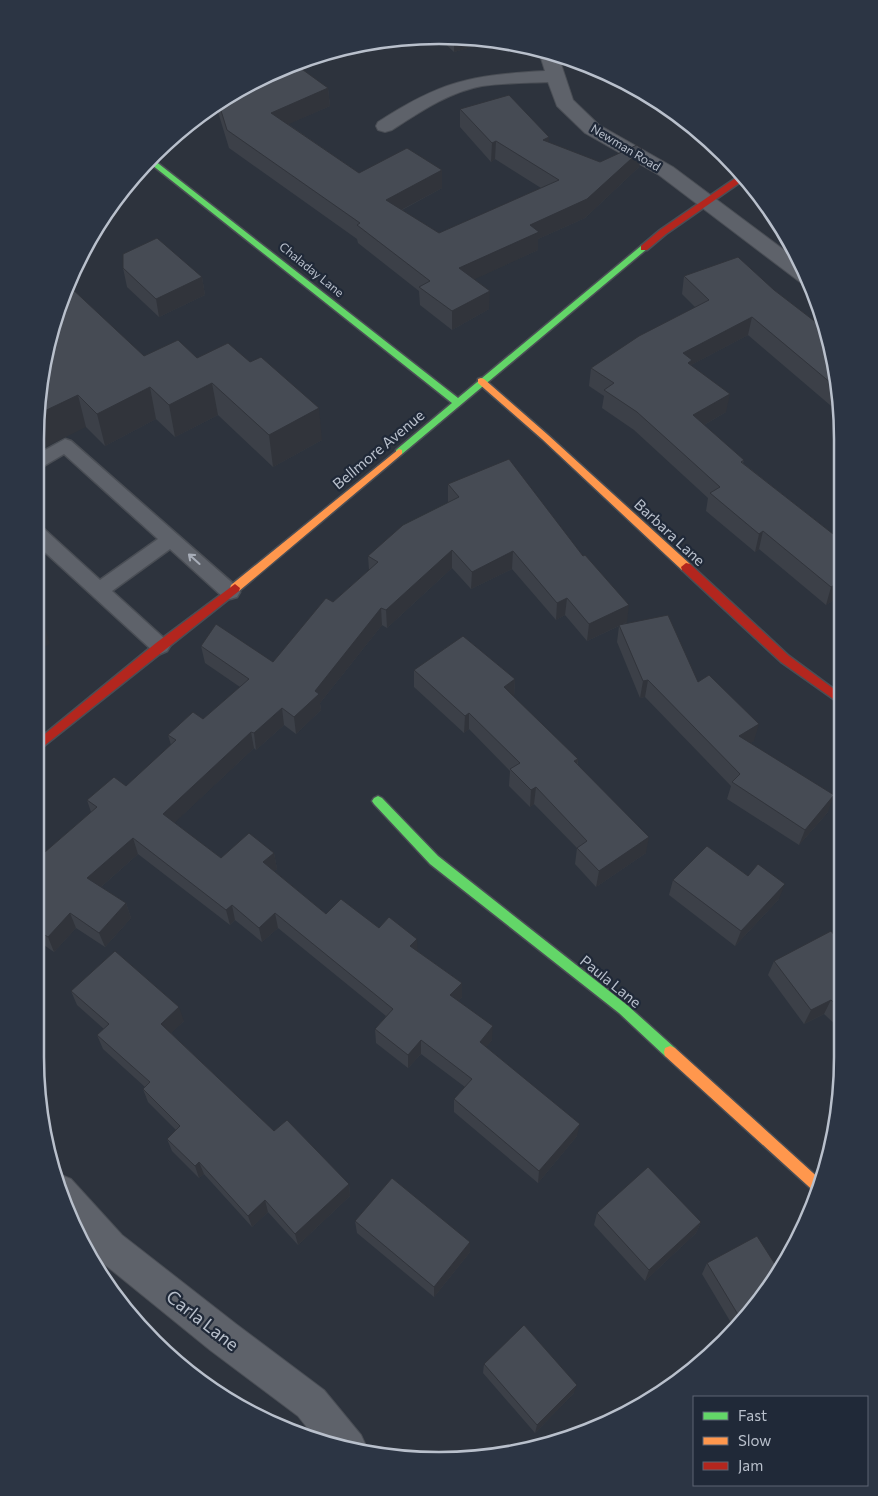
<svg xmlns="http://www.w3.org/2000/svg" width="878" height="1496" font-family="Commissioner,sans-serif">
<rect width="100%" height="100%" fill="#2d333d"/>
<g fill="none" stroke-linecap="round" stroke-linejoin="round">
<g stroke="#4a4e55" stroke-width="3">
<path id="lane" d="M65,439L71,441L237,587L240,592L237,597L230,599L223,597L170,549L112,591L167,641L170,646L167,651L160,654L153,651L36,544V526L43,528L100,580L158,539L64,454L42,467L36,469V455Z"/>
</g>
<g stroke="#4a4e55" stroke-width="2">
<path id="street" d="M541,50L558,55L573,100L599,125L673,167L800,262L810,283L800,282L659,175L585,133L557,106L548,82C526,83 504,83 482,86C449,92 420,112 392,130L385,132L378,130L376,126L378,122C441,81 471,75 545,71L539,52Z
M59,1174L71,1179L122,1235L236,1324L324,1390L361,1435L367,1448L366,1450L334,1447L317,1440L298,1416L210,1350L98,1259L91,1251L56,1187L55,1176Z"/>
</g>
<g stroke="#4a4e55" stroke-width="3">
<path id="fast" d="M150,157L458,398L641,246L644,245L648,248L402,454H396V450L452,403L147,161Z
M378,796L382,798L438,856L627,1005L675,1048L676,1052L675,1056L670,1058L665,1056L619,1013L430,864L374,804L372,801L374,798Z"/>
</g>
<g stroke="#4a4e55" stroke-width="3">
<path id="slow" d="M481,378L484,379L548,435L690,564L691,567L690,570H682L542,439L478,383V379Z
M399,449L402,450V454L239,591H231L230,588L231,585Z
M670,1046L675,1048L823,1182L818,1195L665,1056L664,1052L665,1048Z"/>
</g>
<g stroke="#4a4e55" stroke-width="3">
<path id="jam" d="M740,175L745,179L666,234L647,250H641V246L660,230Z
M686,563L690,564L789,656L842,695V705L781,662L682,570L681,567Z
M235,584L240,588L239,591L35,753V742L156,643Z"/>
</g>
<use href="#lane" fill="#5e626a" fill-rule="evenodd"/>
<use href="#street" fill="#5e626a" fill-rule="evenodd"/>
<use href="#fast" fill="#63d668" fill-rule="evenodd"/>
<use href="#slow" fill="#ff974d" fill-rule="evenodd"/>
<use href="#jam" fill="#b3261e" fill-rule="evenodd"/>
</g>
<path fill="#3c4048" d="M436,35H439L494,40L454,52Z
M603,71L613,76H605Z
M619,79L635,88H621Z
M243,88L244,89L328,88L330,106L288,124L359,173L442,170V188L402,210L439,233L541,188L495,159L491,162L460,127V109L549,137L548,142L600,162L642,149L639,167L585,218L538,239V250L474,279L489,309L452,330L420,305L419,291L358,243L357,239L229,148L218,112L201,119L198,117L214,103Z
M123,268L202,277L205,295L159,317L127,287Z
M684,276L774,290L826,330L842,409L837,411L748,335L691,365L726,412L704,425L744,460L743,463L842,541V595L826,605L759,549L755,552L706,511L708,498L634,430L602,408L604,396L589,386L591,368L695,307L682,294Z
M144,356L197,358L322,440L273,467L218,415L175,437L156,419L105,446L86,427L36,412Z
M448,484L627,622L624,624L698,682L754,741L750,743L828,812L799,845L727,799L731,786L645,697L640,698L617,642L619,626L587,641L565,615L556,620L512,569L471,589L452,568L387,628L382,625L320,703L321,710L296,734L284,725L256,750L254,748L174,823L221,858L274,853L277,869L274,871L326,914L379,928L417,939V951L462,983V997L458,1001L492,1040L486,1047L577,1136L538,1183L454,1112V1099L465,1087L421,1054L408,1068L376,1043L375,1029L386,1016L278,928L262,942L235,920L230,925L138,854L101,887L126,903L131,918L105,947L76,928L54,952L35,939V845L45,852L91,812L87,800L126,786L171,745L168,735L203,719L240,687L205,663L201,646L273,662L333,602L369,570L368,556L449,503L448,502Z
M414,670L515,679L514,697L578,759V765L646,853L596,887L575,864L577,848L534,804L530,807L509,786L510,771L469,729L464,733L414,687Z
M673,880L779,899L735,946L669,895Z
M842,945V1031L824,1014L804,1024L768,975L774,961Z
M71,991L184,1021L171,1033L274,1131L349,1184L350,1196L298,1245L268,1212L252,1227L204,1174L199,1178L172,1151L167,1139L176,1130L148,1102L143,1089L145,1087L103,1049L97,1035L104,1029L77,1005Z
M842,1060V1080L835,1073Z
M597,1213L701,1222L696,1233L645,1281L594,1225Z
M355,1221L470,1242V1252L434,1297L357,1233Z
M707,1263L775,1281L733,1326L702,1274Z
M484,1364L574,1393L535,1433L483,1373Z"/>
<path fill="#31343b" d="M454,36L494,40L454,52Z
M328,88L330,106L273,131L271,113Z
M216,102L218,112L201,119V115Z
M549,137L548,155L543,140Z
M496,141L495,159L491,162L492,143Z
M642,149L639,167L585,218L538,239V250L458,287L459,268L530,225Z
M442,170V188L386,218V200Z
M115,201L118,215L98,224L103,215Z
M202,277L205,295L159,317L156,299Z
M490,291L489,309L452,330V311Z
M752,317L748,335L691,365L689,378L683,353Z
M212,383L218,415L175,437L169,405Z
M150,387L156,419L105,446L97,414Z
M730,394L726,412L690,433L693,415Z
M78,395L86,427L36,452V415Z
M840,402L842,409L837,411Z
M319,408L322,440L273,467L269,435Z
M763,531L759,549L755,552L759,534Z
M452,550V568L387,628L386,610Z
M513,551L512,569L471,589L472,572Z
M842,581V595L826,605L831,587Z
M567,598L565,615L556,620L557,603Z
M629,605L627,622L587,641L589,624Z
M381,608L382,625L320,703L321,710L296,734L294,717Z
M45,627L50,644L36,652V632Z
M515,679L514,696L503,704L504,687Z
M648,680L645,697L640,698L643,681Z
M282,708L284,725L256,750L254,733Z
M469,713V729L464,733L465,716Z
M759,724L754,741L735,752L739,736Z
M251,732L254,748L167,830L163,814Z
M578,759L576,775L574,761Z
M536,787L534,804L530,807L531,790Z
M834,795L828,812L799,845L805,830Z
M649,837L646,853L596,887L599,871Z
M133,838L138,854L93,894L87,878Z
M274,853L277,869L266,878L263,862Z
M785,884L779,899L735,946L741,931Z
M126,903L131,918L105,947L99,933Z
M232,905L235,920L230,925L226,910Z
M70,913L76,928L54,952L48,937Z
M275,913L278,928L262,942L259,928Z
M417,939L418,954L410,946Z
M462,983V997L450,1010V995Z
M831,1000L824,1014L804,1024L811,1010Z
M179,1007L184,1021L166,1038L161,1024Z
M493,1026L492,1040L479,1056L480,1042Z
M421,1040V1054L408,1068V1055Z
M580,1124L577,1136L538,1183L539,1171Z
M199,1162L204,1174L199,1178L195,1166Z
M349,1184L350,1196L298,1245L295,1234Z
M265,1200L268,1212L252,1227L248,1216Z
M701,1222L696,1233L645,1281L649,1270Z
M470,1242V1252L434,1297V1287Z
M577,1385L574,1393L535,1433L537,1425Z"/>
<path fill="#464b54" stroke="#31343b" d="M299,67L328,88L271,113L359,173L407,148L442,170L386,200L439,233L559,180L496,141L492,143L460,109L509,95L549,137L543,140L600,162L637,145L642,149L587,199L530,225L539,232L459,268L490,291L452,311L419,287L430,281L357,225L360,223L227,130L218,101L243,88L244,89Z
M157,238L202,277L156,299L123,268V254Z
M738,257L774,290L826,330L838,389L752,317L683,353L692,360L688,363L730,394L693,415L744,460L741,462L842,541V581L831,587L763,531L759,534L710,493L720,487L637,412L604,390L614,383L591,368L639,336L709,300L684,276Z
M68,285L144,356L178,340L197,358L228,343L250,362L261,357L319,408L269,435L212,383L169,405L150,387L97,414L78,395L36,415L56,309Z
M509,459L583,556L585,555L629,605L589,624L567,598L557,603L513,551L472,572L452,550L386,610L381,608L315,691L319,694L294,717L282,708L254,733L251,732L163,814L221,858L249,833L274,853L263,862L326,914L341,899L379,928L389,917L417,939L410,946L462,983L450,995L493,1026L480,1042L580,1124L539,1171L454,1099L472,1079L421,1040L408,1055L375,1029L393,1009L275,913L259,928L232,905L226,910L133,838L87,878L126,903L99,933L70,913L48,937L35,929V845L45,852L97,807L87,800L114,777L126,786L176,740L168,735L193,712L203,719L249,679L201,646L216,624L273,662L326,598L333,602L378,562L368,556L403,525L459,497L448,484Z
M668,615L698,682L709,675L759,724L739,736L834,795L805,830L732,782L740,774L648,680L643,681L619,625Z
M36,617L45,627L36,632Z
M463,636L515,679L504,687L578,759L574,761L649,837L599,871L577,848L587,841L536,787L531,790L510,769L520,763L469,713L465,716L414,670Z
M707,846L748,876L758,864L785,884L741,931L673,880Z
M831,931L842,945V1010L831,1000L811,1010L774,961Z
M115,951L179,1007L161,1024L274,1131L287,1120L349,1184L295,1234L265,1200L248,1216L199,1162L195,1166L167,1139L180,1126L143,1089L150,1082L97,1035L109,1024L71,991Z
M648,1167L701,1222L649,1270L597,1213Z
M392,1178L470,1242L434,1287L355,1221Z
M757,1236L780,1272L775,1281L740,1318L707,1263Z
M524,1325L577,1385L537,1425L484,1364Z"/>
<defs><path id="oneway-shaft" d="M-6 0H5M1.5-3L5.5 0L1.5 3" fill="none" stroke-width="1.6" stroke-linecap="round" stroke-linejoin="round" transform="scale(1.25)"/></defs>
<use stroke="#a7adb8" href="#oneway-shaft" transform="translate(194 559) rotate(-138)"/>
<g text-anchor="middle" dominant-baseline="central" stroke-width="4.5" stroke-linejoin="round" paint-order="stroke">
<g font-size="12" fill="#b9c0cc" stroke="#202938">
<text transform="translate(626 147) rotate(31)">Newman Road</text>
<text transform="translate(312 269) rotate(39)">Chaladay Lane</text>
</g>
<g font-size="15" fill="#b9c0cc" stroke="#202938">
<text transform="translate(378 449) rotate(-40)">Bellmore Avenue</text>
<text transform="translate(670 532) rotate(43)">Barbara Lane</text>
<text transform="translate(611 981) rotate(39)">Paula Lane</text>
</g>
<g font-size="18" fill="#b9c0cc" stroke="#202938">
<text transform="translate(203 1320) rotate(38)">Carla Lane</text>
</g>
</g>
<path d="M0 0H878V1496H0ZM439 44H439A395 395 0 0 1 834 439V1057A395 395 0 0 1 439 1452H439A395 395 0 0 1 44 1057V439A395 395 0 0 1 439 44Z" fill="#2c3544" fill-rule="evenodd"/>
<path fill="none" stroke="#b9c0cc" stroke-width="2.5" d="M439 44H439A395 395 0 0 1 834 439V1057A395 395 0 0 1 439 1452H439A395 395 0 0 1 44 1057V439A395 395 0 0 1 439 44Z"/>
<rect x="693" y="1396" width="175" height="90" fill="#202938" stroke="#5d6573"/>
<rect x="703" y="1412" width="25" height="8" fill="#63d668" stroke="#5d6573"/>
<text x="738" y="1421" font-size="15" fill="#b9c0cc">Fast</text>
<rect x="703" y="1437" width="25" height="8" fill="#ff974d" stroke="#5d6573"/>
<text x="738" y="1446" font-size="15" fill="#b9c0cc">Slow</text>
<rect x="703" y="1462" width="25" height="8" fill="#b3261e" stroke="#5d6573"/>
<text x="738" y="1471" font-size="15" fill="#b9c0cc">Jam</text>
</svg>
